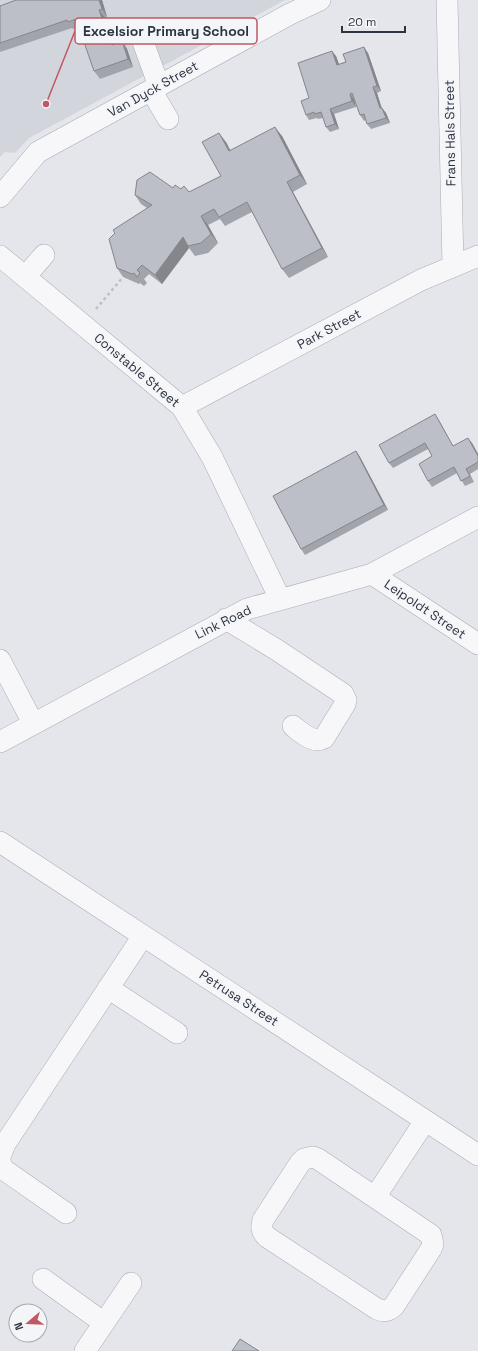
<svg xmlns="http://www.w3.org/2000/svg" width="478" height="1351" font-family="'Space Grotesk',sans-serif">
<rect width="100%" height="100%" fill="#e4e6eb"/>
<path fill="#d3d5dc" d="M0,0H285L29,138L15,153L5,152L0,157Z"/>
<g fill="none" stroke-linecap="round" stroke-linejoin="round">
<g stroke="#a9adb5" stroke-width="22">
<path id="minor" d="M447,0L453,266
M143,42L159,86
M151,90L168,119
M0,197L38,152L290,14L320,0
M0,256L182,407L212,457L280,599
M25,277L44,255
M182,407L421,280L478,256
M372,574L478,644
M226,619L277,650L343,694L346,700L345,704L324,738C313,744 302,733 293,726
M0,660L33,723
M0,742L247,609L372,574L478,517
M0,842L478,1155
M108,988L177,1033
M0,1157L5,1144L143,936
M313,1157L318,1159L431,1235L433,1244L431,1249L394,1306C389,1311 384,1312 377,1309L267,1237C261,1231 261,1227 263,1220L300,1163L304,1159Z
M0,1162L3,1169L66,1213
M375,1197L425,1121
M43,1279L104,1323
M85,1351L131,1283"/>
</g>
<path stroke="#bec0c5" stroke-width="2.5" stroke-dasharray="3 3" stroke-linecap="butt" d="M96,309L123,277"/>
<use href="#minor" stroke="#f7f7f9" stroke-width="21"/>
</g>
<path fill="#a2a4ab" d="M16,0H102L107,17L105,18L114,44L122,41L127,49L133,67L100,79L94,71L79,27L73,29L72,28L0,52V6Z
M368,53L381,91L377,93L382,108L386,113L390,123L371,129L367,124L366,120L364,121L360,115L354,99V100L356,107L334,114L339,129L330,132L326,127L323,118L318,119L317,118L309,120L306,115L309,98L336,56L339,64Z
M282,136L307,184L293,192L328,257L289,278L282,269L252,212L225,226L220,219L208,225L218,243L208,253L195,256L189,248L162,284L149,274L144,279L147,283L144,286L140,283L139,284L123,277L117,268L147,208L141,204L135,195L173,188L181,189L189,192L221,176L226,142L230,151Z
M435,414L439,420L453,446L472,443L478,454V469L470,474L474,482L465,486L457,473L432,487L428,481L432,456L428,449L393,468L389,463Z
M356,451L360,457L388,510L305,555L301,549Z"/>
<path fill="#84868b" d="M99,0H102L107,17L102,9Z
M99,10L105,18L117,52L112,45Z
M122,41L127,49L133,67L128,59Z
M364,47L368,53L381,91L377,86Z
M332,51L336,56L341,70L337,65Z
M373,87L377,93L383,114L380,108Z
M350,94L354,100L356,107L352,101Z
M382,108L386,113L390,123L386,118Z
M330,109L334,114L339,129L335,124Z
M275,127L282,136L307,184L300,175Z
M219,133L226,142L236,161L229,151Z
M287,182L293,192L328,257L322,248Z
M201,216L208,225L218,243L211,234Z
M183,237L189,248L162,284L155,275Z
M468,438L472,443L478,454V456Z
M356,451L360,457L388,510L384,505Z"/>
<path fill="#bcbfc7" stroke="#84868b" d="M16,0H99L102,9L99,10L112,45L122,41L128,59L94,71L76,19L68,22L67,20L0,43V6Z
M364,47L377,86L373,87L380,108H382L386,118L367,124L364,114L360,115L352,93L350,94L352,101L330,109L335,124L326,127L321,112L315,114L314,112L306,115L301,101L309,98L298,63L332,51L337,65L346,62L343,54Z
M275,127L300,175L287,182L322,248L282,269L247,202L219,217L214,209L201,216L211,234L201,243L188,246L183,237L155,275L142,265L137,270L140,273L137,277L134,273L132,274L117,268L109,239L115,233L113,230L152,205L135,195L137,180L150,172L173,188L175,185L181,189L184,186L189,192L221,176L202,142L219,133L229,151Z
M435,414L453,446L468,438L478,456V462L466,469L470,476L461,481L454,467L428,481L419,464L432,456L425,443L389,463L379,445Z
M356,451L384,505L301,549L273,496Z
M240,1339L259,1351H232Z"/>
<g text-anchor="middle" dominant-baseline="central" stroke-width="4" stroke-linejoin="round" paint-order="stroke">
<g font-size="13" fill="#2d3441" stroke="#f4f5f8">
<text transform="translate(153 89) rotate(-29)">Van Dyck Street</text>
<text transform="translate(450 133) rotate(-91)">Frans Hals Street</text>
<text transform="translate(329 329) rotate(-28)">Park Street</text>
<text transform="translate(137 370) rotate(40)">Constable Street</text>
<text transform="translate(425 609) rotate(34)">Leipoldt Street</text>
<text transform="translate(223 622) rotate(-26)">Link Road</text>
<text transform="translate(239 998) rotate(33)">Petrusa Street</text>
</g>
</g>
<path fill="none" stroke="#c15762" stroke-width="1.5" d="M46 104L75 31"/>
<circle fill="#c15762" stroke="#f4f5f8" stroke-width="1.5" cx="46" cy="104" r="4"/>
<rect fill="#f4f5f8" stroke="#c15762" stroke-width="1.5" x="75" y="18" width="182" height="26" rx="4"/>
<g font-size="14" text-anchor="middle" font-weight="bold" fill="#2d3441">
<text x="166" y="36">Excelsior Primary School</text>
</g>
<g transform="translate(28 1323) rotate(251)"><circle r="19" fill="#f4f5f8" stroke="#a4a8af"/>
<path d="M0-3L7 15L0 10L-7 15Z" fill="#c15762"/>
<text y="-6" font-size="11" font-weight="bold" text-anchor="middle" fill="#2d3441">N</text>
</g>
<path d="M342 26v6h63v-6" fill="none" stroke="#2d3441" stroke-width="2"/>
<text x="348" y="26" font-size="12" fill="#2d3441" stroke="#f4f5f8" stroke-width="3" paint-order="stroke">20 m</text>
</svg>
